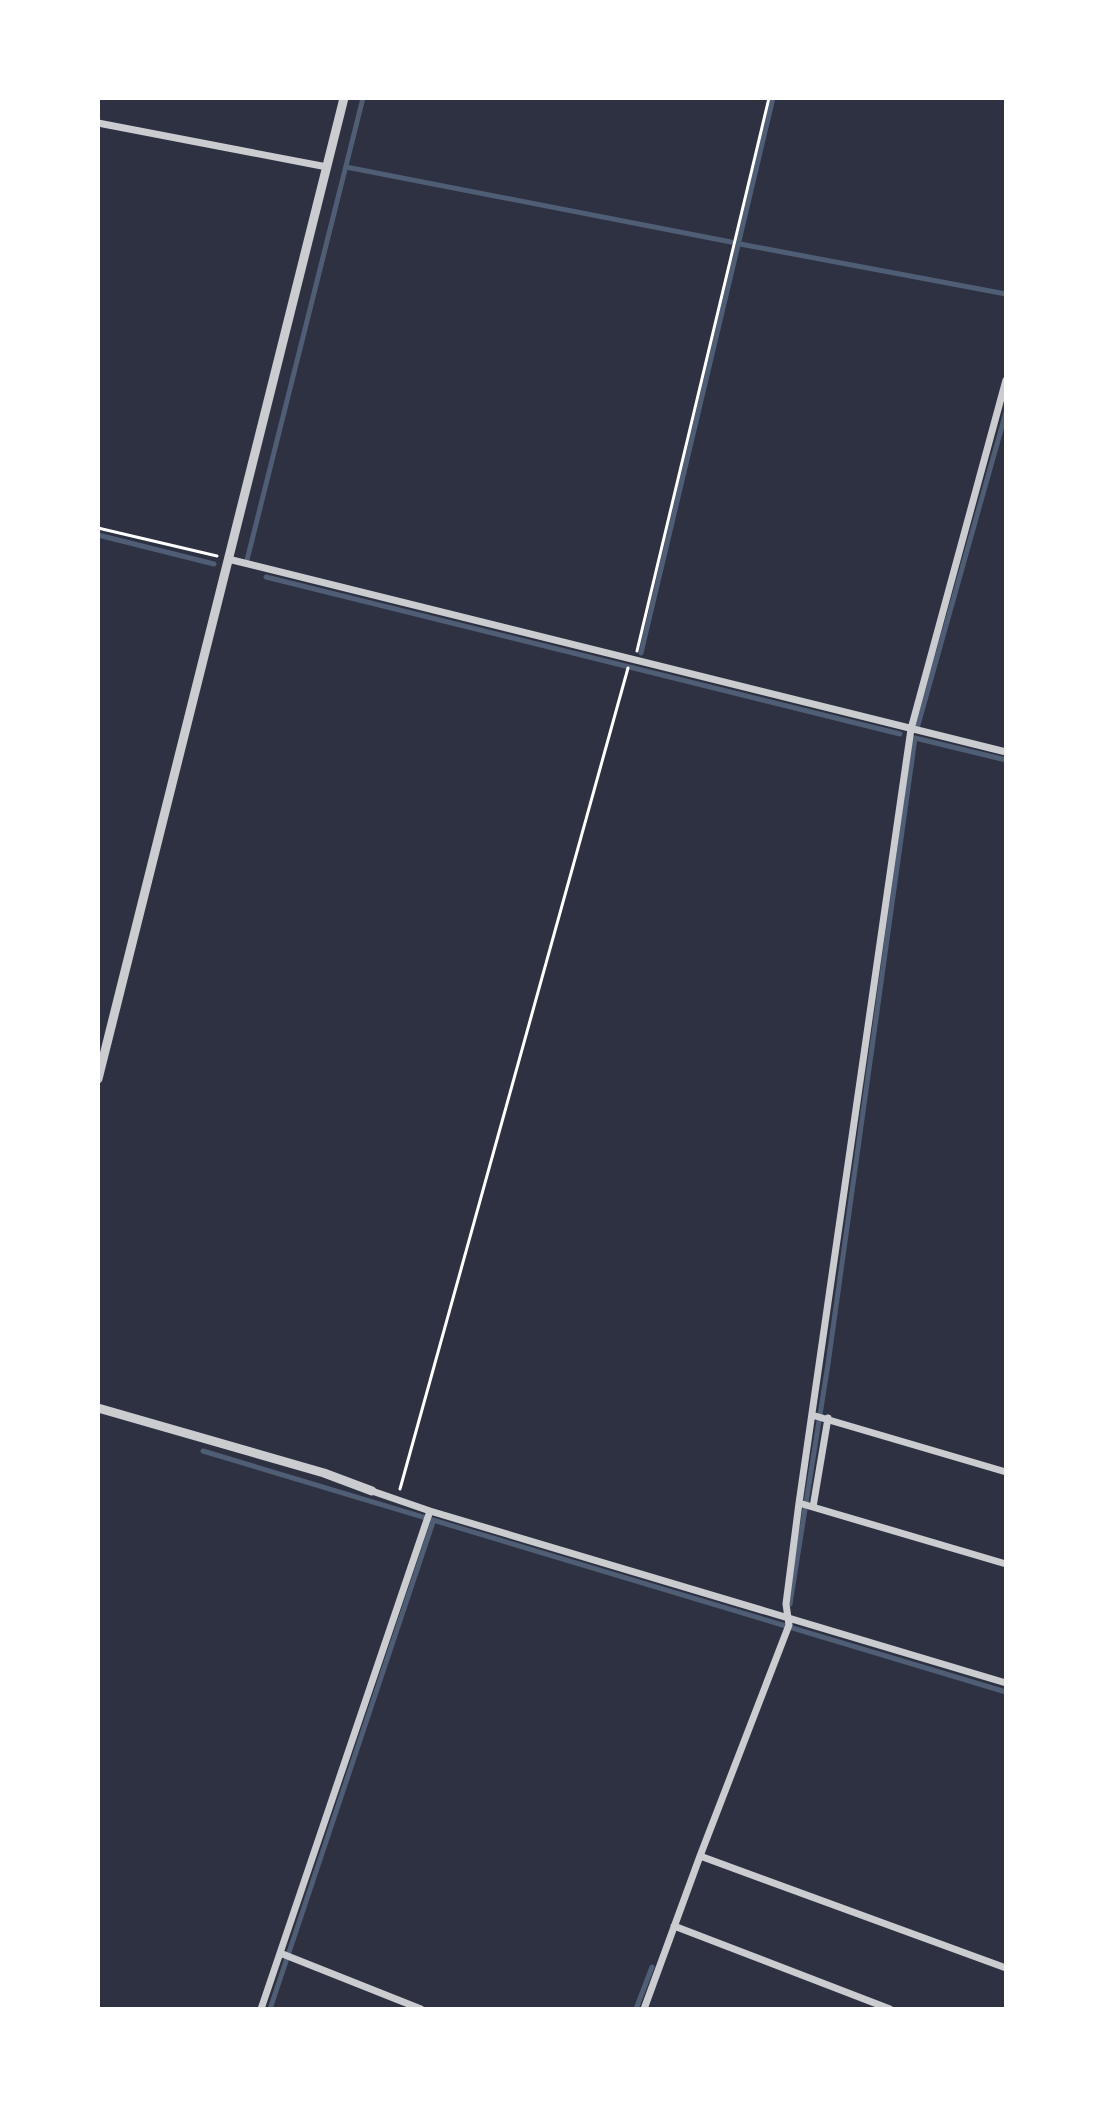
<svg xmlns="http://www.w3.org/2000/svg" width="1104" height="2107" font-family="'Work Sans',sans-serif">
<rect width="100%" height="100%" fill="#2d3142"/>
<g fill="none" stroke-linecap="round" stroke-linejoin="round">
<path stroke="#4f5d75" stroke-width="5" d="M346,167L731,242
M740,244L1006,294
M98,535L214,564
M247,560L363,98
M266,577L900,734
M641,653L773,98
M918,725L1006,412
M203,1451L1006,1692
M790,1604L828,1364L915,738L1006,760
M270,2009L433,1522
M636,2009L652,1967"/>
<path stroke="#fff" stroke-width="3" d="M98,528L217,556
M637,651L769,98
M400,1489L628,668"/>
<path stroke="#caccd0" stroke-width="7" d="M98,123L327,167
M1006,380L911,729L799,1503L786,1604L789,1625L700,1856L1006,1968
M228,559L1006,752
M812,1415L1006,1472
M799,1503L1006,1564
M813,1507L828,1418
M430,1511L1006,1683
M674,1926L890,2009
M280,1953L430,1511L372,1491
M261,2009L280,1953L421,2009
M644,2009L700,1856"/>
<path stroke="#caccd0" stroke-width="9" d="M98,1079L344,98
M98,1408L324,1473L372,1491"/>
</g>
<rect width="1104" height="2107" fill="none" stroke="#ffffff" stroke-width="200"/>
</svg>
